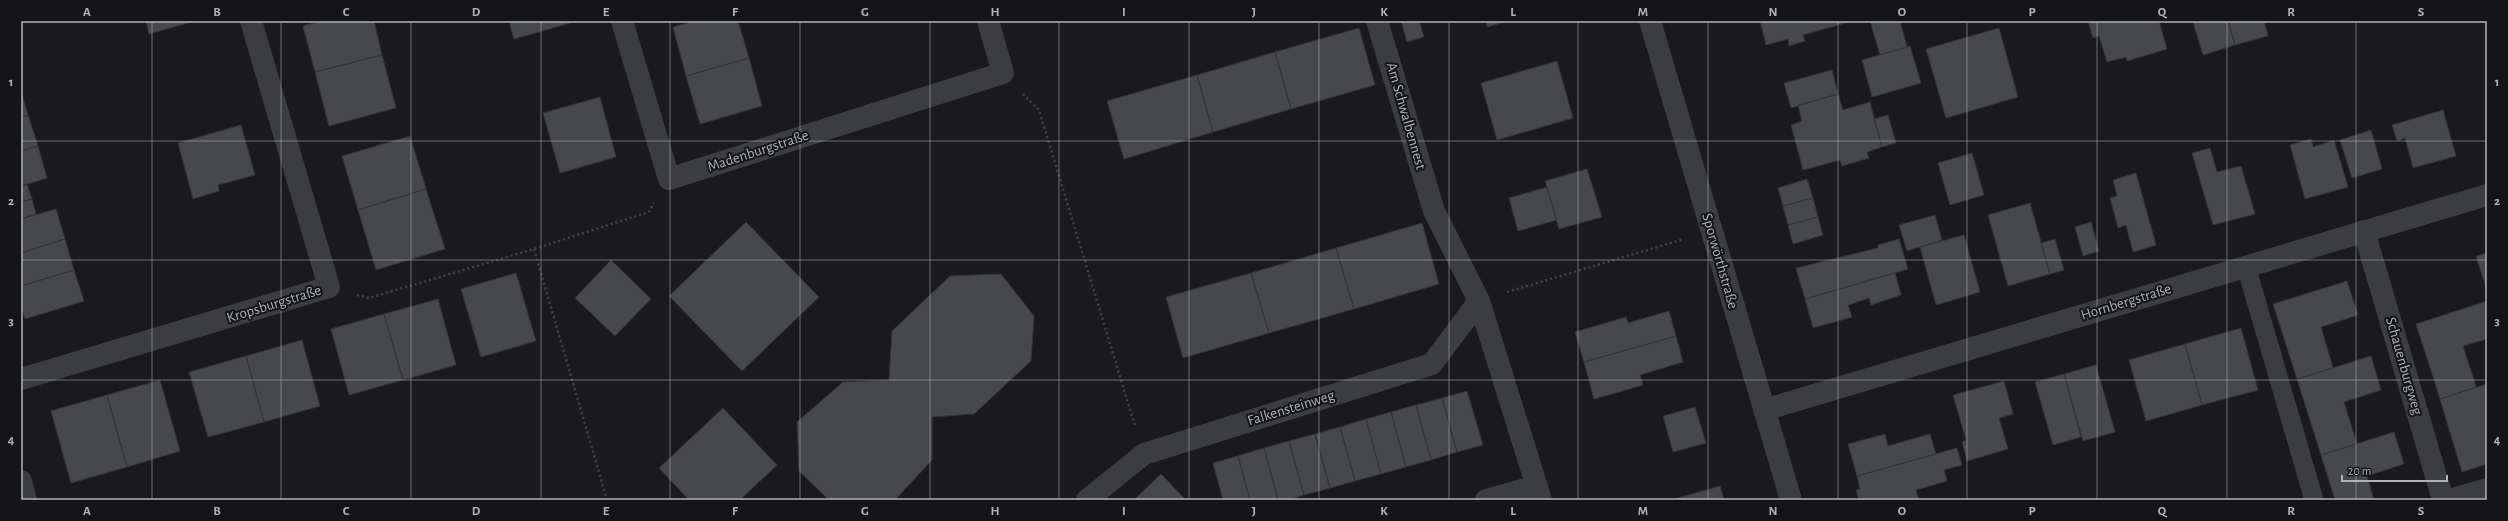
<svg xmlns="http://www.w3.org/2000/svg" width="2508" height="521" font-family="'Alegreya Sans',sans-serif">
<rect width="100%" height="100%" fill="#1a1a1c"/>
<path fill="#47484c" stroke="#343538" d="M146,21H195L149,34Z
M322,21H374L382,55L315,72L303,26Z
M509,21H577L514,39Z
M694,21H738L749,58L686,76L673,27Z
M1401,21H1419L1424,37L1407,42Z
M1486,21H1508L1487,27Z
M1760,21H1848L1849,22L1803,35L1805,41L1789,46L1788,39L1766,45Z
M1870,21H1900L1907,47L1880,55Z
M2088,21H2159L2167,49L2127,61L2126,57L2107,62L2099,36L2093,38Z
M2198,21H2228L2235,45L2203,55L2193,22Z
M2228,21H2264L2268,36L2235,45Z
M1359,28L1375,85L1291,109L1275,52Z
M1999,28L2018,97L1946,118L1926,49Z
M1910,46L1921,83L1872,97L1862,60Z
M1275,52L1291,109L1213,132L1197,75Z
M382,55L396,108L329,126L315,72Z
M749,58L762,106L700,124L686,76Z
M1557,61L1573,118L1497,140L1481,83Z
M1832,70L1838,94L1791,108L1784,83Z
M1197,75L1213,132L1124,159L1107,101Z
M21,91L28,115L21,117Z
M1838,94L1843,110L1870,102L1882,147L1867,152L1869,158L1842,166L1840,160L1803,170L1791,125L1802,121L1798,105Z
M600,97L616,157L560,173L543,113Z
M2443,110L2456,156L2413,168L2405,138L2397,141L2392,125Z
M28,115L38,146L21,151V117Z
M1888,115L1896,143L1882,147L1874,119Z
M241,125L255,175L218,185L219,191L193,199L178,143Z
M2371,130L2382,169L2352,178L2340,140Z
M410,136L426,189L358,210L342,156Z
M2311,139L2313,147L2334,140L2348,187L2305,199L2290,145Z
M38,146L47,178L21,186V151Z
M2210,148L2217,172L2241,166L2255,214L2213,225L2192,153Z
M1972,153L1984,195L1950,205L1938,163Z
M1587,169L1602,217L1559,229L1545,181Z
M2136,173L2156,245L2133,252L2126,225L2118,228L2110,198L2117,196L2113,180Z
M1807,179L1813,198L1783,206L1778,188Z
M27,184L32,199L21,202V186Z
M1547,187L1557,220L1518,231L1509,198Z
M426,189L445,249L376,270L358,210Z
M1813,198L1818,217L1788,225L1783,206Z
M32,199L36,214L21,219V202Z
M2030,203L2050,274L2008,286L1988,215Z
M56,209L65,239L21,253V219Z
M1935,215L1942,240L1907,251L1899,225Z
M1818,217L1823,235L1793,244L1788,225Z
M746,222L819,297L742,371L669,296Z
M2091,222L2099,251L2083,256L2075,227Z
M1422,223L1439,284L1354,309L1336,248Z
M1964,235L1980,292L1936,305L1920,247Z
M65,239L74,270L21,286V253Z
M1899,239L1908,269L1805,299L1796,268L1878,248V245Z
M2055,239L2064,270L2050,274L2041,243Z
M1336,248L1354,309L1269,333L1251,273Z
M2487,253V291L2476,256Z
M611,260L651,299L615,336L575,298Z
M74,270L84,301L25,319L21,307V286Z
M516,273L536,341L481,357L461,289Z
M1251,273L1269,333L1183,358L1166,297Z
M1895,273L1901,295L1871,305L1869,298L1848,305L1852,317L1813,328L1805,299Z
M1001,274L1034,316L1031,361L974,414L932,417V460L895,500H829L799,471L797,422L843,382L889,380L892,331L950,276Z
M2347,281L2358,315L2321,327L2333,368L2297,379L2273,304Z
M438,299L456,365L403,380L384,314Z
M2487,301V339L2463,346L2476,387L2440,399L2416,324Z
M1669,311L1676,336L1584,362L1575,332L1626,317L1628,323Z
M384,314L403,380L349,395L331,329Z
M2241,328L2258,390L2202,405L2185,344Z
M1676,336L1683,362L1640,375L1643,385L1594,399L1584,362Z
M302,340L320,406L264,422L246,356Z
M2185,344L2202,405L2146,421L2129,360Z
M246,356L264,422L208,437L189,372Z
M2371,356L2381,390L2344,402L2357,444L2321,455L2297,379Z
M2096,365L2115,432L2083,441L2064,374Z
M2064,374L2081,437L2053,445L2035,382Z
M160,380L180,451L127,467L107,395Z
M2004,381L2013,414L1999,418L2008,449L1967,461L1962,442L1966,440L1953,395Z
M2487,384V464L2462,472L2440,399Z
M1467,391L1483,445L1457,452L1442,398Z
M107,395L127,467L71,483L51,411Z
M1442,398L1457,452L1431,460L1416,405Z
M1416,405L1431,460L1406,467L1391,412Z
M1695,407L1706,443L1673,452L1663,416Z
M723,408L777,465L740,500H689L659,468Z
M1391,412L1406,467L1381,474L1366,419Z
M1366,419L1381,474L1355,481L1340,427Z
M1340,427L1355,481L1330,488L1315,434Z
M2394,432L2404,464L2367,476L2374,500H2335L2321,455Z
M1315,434L1330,488L1304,495L1289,441Z
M1885,434L1888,446L1930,434L1936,454L1857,476L1848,444Z
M1289,441L1304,495L1289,500H1278L1264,448Z
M1264,448L1278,500H1250L1238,456Z
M1957,448L1962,465L1944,470L1947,481L1916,490L1919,500H1859L1856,490L1860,489L1857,476Z
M1238,456L1250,500H1223L1213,463Z
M1161,474L1186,500H1134Z
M1720,486L1724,500H1671Z"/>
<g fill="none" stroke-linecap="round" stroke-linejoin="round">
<path stroke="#414448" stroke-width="2.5" stroke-dasharray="2 3" stroke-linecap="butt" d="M1023,94L1039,110L1135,426
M534,249L607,500
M1507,292L1684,239
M357,295L369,298L534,249L649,212L654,203"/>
<path stroke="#3b3d41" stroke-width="19" d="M2246,266L2314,500"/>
<path stroke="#3b3d41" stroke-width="22" d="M622,21L669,179L1003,73L988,21
M1377,21L1434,211L1479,301L1541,500
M1650,21L1791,500
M2364,231L2443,500
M21,379L329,287L251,21
M1764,410L2487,195
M21,481L26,500
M1087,500L1144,454L1432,364L1479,301
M1486,500L1536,486
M2449,500L2487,489"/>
</g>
<path fill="none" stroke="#aeb4ba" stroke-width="1" stroke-opacity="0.55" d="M152,21V500M281,21V500M411,21V500M541,21V500M670,21V500M800,21V500M930,21V500M1059,21V500M1189,21V500M1319,21V500M1449,21V500M1578,21V500M1708,21V500M1838,21V500M1967,21V500M2097,21V500M2227,21V500M2356,21V500M21,141H2487M21,260H2487M21,380H2487"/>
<g text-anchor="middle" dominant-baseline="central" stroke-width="4" stroke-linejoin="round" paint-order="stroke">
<g font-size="15" fill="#aeb4ba" stroke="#151517">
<text transform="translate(1406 116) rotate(74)">Am Schwalbennest</text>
<text transform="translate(758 151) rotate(-18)">Madenburgstraße</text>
<text transform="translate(1720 261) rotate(74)">Sporwörthstraße</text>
<text transform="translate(2126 302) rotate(-17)">Hornbergstraße</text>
<text transform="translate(274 304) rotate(-17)">Kropsburgstraße</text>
<text transform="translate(2404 366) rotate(74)">Schauenburgweg</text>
<text transform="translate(1291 408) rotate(-17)">Falkensteinweg</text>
</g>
</g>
<rect width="2508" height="521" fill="none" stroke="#151517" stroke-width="44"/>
<path d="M2342 475v6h105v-6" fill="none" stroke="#aeb4ba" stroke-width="2"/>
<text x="2348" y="475" font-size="12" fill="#aeb4ba" stroke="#151517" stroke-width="3" paint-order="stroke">20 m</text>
<rect x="22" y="22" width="2464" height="477" fill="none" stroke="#aeb4ba" stroke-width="1.5"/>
<g font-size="13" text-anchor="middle" font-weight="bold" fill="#aeb4ba">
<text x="87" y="16">A</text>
<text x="217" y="16">B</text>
<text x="346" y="16">C</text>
<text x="476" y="16">D</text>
<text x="606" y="16">E</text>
<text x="735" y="16">F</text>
<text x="865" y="16">G</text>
<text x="995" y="16">H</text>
<text x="1124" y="16">I</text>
<text x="1254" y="16">J</text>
<text x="1384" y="16">K</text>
<text x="1513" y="16">L</text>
<text x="1643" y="16">M</text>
<text x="1773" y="16">N</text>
<text x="1902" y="16">O</text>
<text x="2032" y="16">P</text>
<text x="2162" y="16">Q</text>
<text x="2291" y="16">R</text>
<text x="2421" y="16">S</text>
<text x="11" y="86">1</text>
<text x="2497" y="86">1</text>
<text x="11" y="205">2</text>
<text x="2497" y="205">2</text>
<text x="11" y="325">3</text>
<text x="2497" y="325">3</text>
<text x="11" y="444">4</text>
<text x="2497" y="444">4</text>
<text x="87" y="515">A</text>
<text x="217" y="515">B</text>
<text x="346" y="515">C</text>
<text x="476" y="515">D</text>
<text x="606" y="515">E</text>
<text x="735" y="515">F</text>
<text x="865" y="515">G</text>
<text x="995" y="515">H</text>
<text x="1124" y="515">I</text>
<text x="1254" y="515">J</text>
<text x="1384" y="515">K</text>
<text x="1513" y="515">L</text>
<text x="1643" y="515">M</text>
<text x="1773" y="515">N</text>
<text x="1902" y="515">O</text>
<text x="2032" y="515">P</text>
<text x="2162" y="515">Q</text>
<text x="2291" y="515">R</text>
<text x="2421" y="515">S</text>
</g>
</svg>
